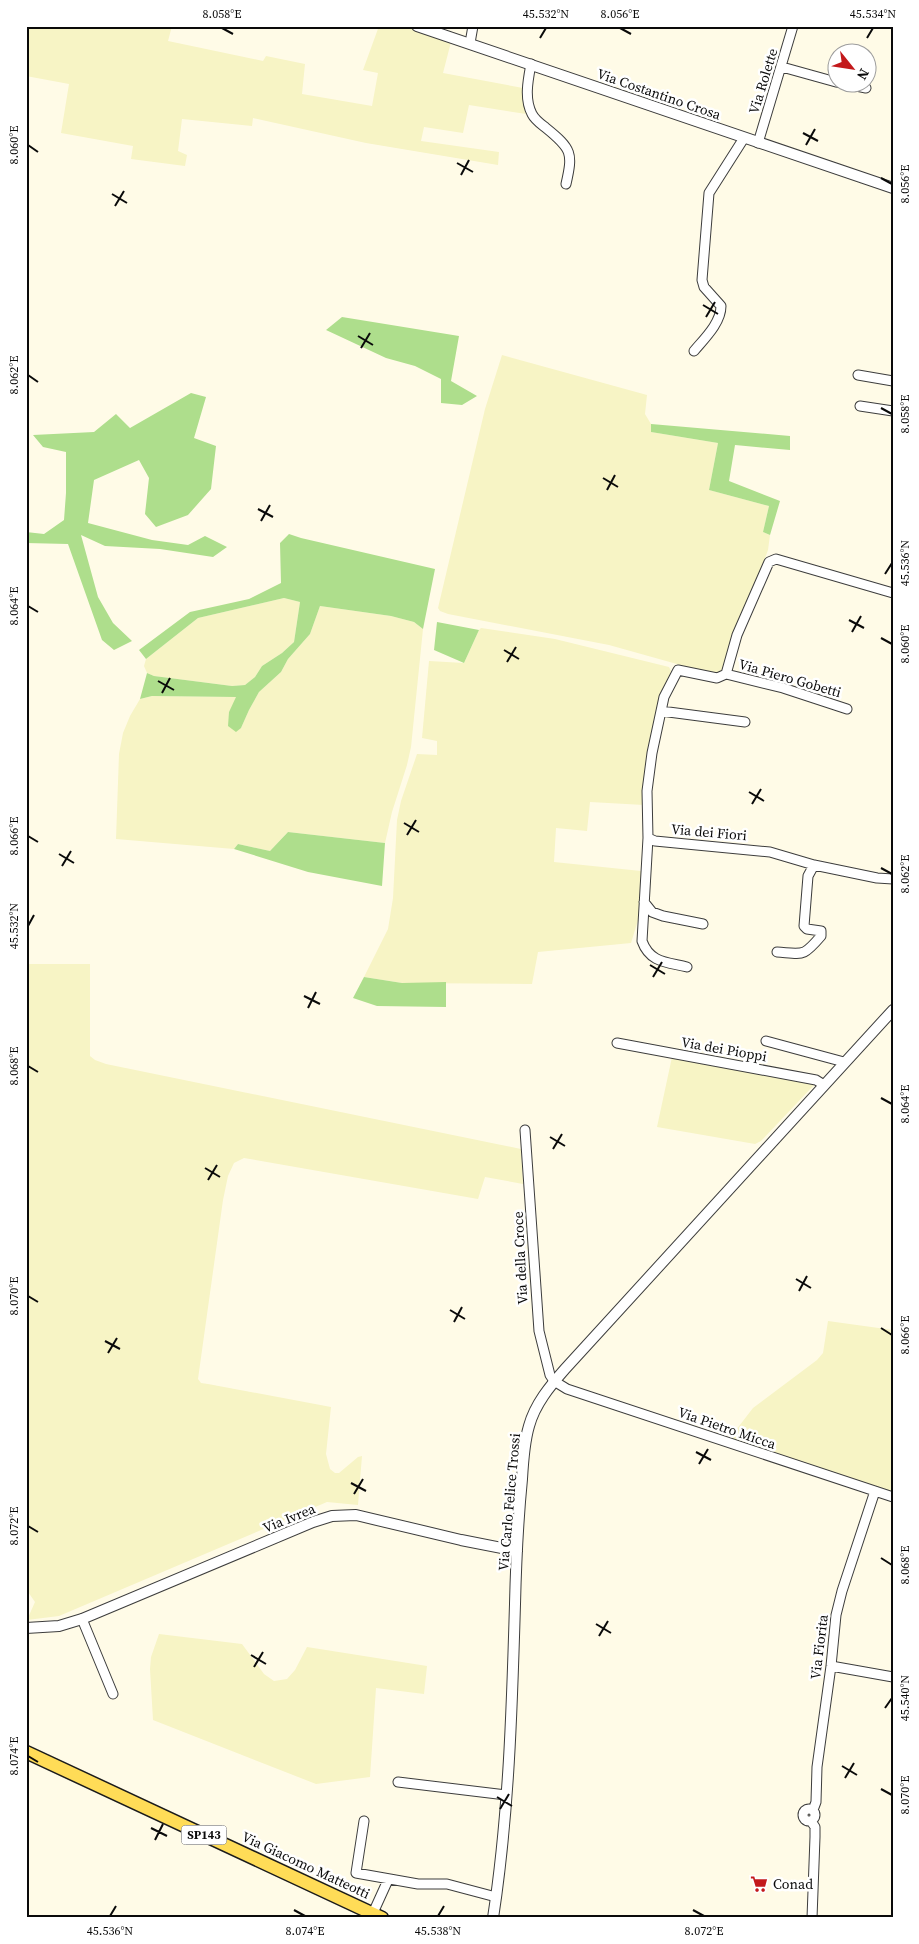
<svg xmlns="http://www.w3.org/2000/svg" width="919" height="1944" font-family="'Source Serif 4',serif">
<rect width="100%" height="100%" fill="#fffbe7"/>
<path fill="#f7f4c5" d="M26,26H172L168,41L263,61L266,56L305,64L302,94L372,106L378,73L363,70L379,26H407L451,42L443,73L523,88L526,114L469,105L463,133L424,127L421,141L499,152L498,165L366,143L253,118L252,126L182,119L178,151L187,155L185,166L131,159L133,146L61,133L69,84L26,76Z
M502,355L647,395L645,414L651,424V432L718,443L709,490L769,506L763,532L770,535L768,550L724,670L717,673H709L609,645L448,614L440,611L438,608L485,409Z
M284,598L300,602L294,642L282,653L262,666L255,677L245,685L232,686L154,676L147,673L144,666L146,659L198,618Z
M320,606L391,616L414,622L423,629L411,747L407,765L392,812L385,843L288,832L270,851L238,844L234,849L116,839L119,754L123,733L130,716L140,699L152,696L237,697L229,712L241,728L249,710L259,692L281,672L288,659L310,634Z
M481,628L555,639L669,667L671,671L654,720L646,757L644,805L590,802L587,831L556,828L554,862L641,871L639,917L631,943L538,952L532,984L402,983L364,977L388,929L393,898L397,820L401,801L417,754L437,755V741L422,738L429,661L464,663L479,630Z
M26,964H90V1056L95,1060L106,1064L521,1149L523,1184L485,1177L478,1199L244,1158L234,1163L228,1176L223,1200L198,1379L201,1383L208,1384L331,1407L326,1454L330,1469L335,1473H339L358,1457L362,1456L358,1505L327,1502L59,1616L27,1620L35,1602L26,1589Z
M672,1057L812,1083L814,1085L761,1141L755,1144L657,1127Z
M828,1321L893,1330V1492L732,1441L736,1430L753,1408L817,1360L823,1353Z
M159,1634L242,1644L264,1674L274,1681L287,1679L295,1670L307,1647L427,1666L424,1694L376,1688L370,1777L316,1784L153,1720L150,1669L151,1657Z"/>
<path fill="#aede8c" d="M342,317L459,336L451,381L477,396L462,405L441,403V379L415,366L386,358L326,330Z
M191,393L206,397L194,438L216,446L211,489L188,515L156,527L145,514L149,478L139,460L94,480L88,523L152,540L188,545L205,536L227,547L213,557L160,549L105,546L81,535L98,597L113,623L132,641L114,650L102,640L68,544L26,543V532L44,534L64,520L66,493V452L43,447L33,435L94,432L116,414L130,428Z
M651,424L790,436V450L735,445L729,481L780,501L770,535L763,532L769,506L709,490L718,443L651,432Z
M289,534L301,538L435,569L423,629L414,622L391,616L320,606L310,634L288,659L281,672L259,692L249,710L241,728L236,732L228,726L229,712L236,697L152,696L140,699L147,673L154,676L232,686L245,685L255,677L262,666L282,653L294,642L300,602L284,598L198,618L146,659L139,650L190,612L249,599L281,583L280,543Z
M437,622L479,630L464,663L434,650Z
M288,832L385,843L382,886L308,872L234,849L238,844L270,851Z
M364,977L402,983L446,982V1007L377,1006L353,998Z"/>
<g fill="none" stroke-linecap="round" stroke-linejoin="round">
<g stroke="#3d3d3d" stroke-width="11">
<path id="minor" d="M470,43L473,26
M531,64C528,80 524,99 532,114C535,120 541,124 546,128C572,149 573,153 566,184
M782,67L836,82
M837,82L866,88
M758,143L793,26
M694,351C704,339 721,323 721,306L704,287L702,280L709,193L744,138
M858,375L893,381
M860,406L893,411
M893,593L776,559L769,562L737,635L726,674L717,678L678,670L664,697L652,753L647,791L648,838L655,841L770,852L814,865L877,878L893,879
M726,674L783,688L847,709
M661,711L745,722
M648,838L642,941C650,963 667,962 687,967
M644,902L652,912L663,916L703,924
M777,952C804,954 803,957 821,936V931L807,929L804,926L808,876L814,865
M766,1041L844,1062
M617,1043L816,1080L824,1085
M525,1130L539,1331L550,1375L554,1381L567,1389L893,1497
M82,1619L113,1694
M831,1666L893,1677
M398,1782L506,1795
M803 1815a6 6 0 1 1 12 0a6 6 0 1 1-12 0Z
M813,1810L816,1802L817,1767L831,1666L836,1615L842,1591L875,1491
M364,1821L356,1873L418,1884H447L496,1897
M811,1821L815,1827V1837L812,1918
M373,1913L388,1880"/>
</g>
<g stroke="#3d3d3d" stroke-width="12">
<path id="tertiary" d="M417,26L893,188
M26,1628L59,1626L82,1619L313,1522L332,1516L356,1515L461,1540L517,1551
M493,1918C509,1814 512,1708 515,1604C516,1562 518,1520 522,1479C523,1461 524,1443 529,1426C535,1404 550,1386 565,1369L893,1010"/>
</g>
<g stroke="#1b1b1b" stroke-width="15">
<path id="primary" d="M26,1752L382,1918"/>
</g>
<use href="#minor" stroke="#fff" stroke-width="9"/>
<use href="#tertiary" stroke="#fff" stroke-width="10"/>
<use href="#primary" stroke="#ffdc57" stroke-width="12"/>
</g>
<path fill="none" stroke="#0a0a0a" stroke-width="2" d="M222,28L233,34M620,28L631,34M540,38L546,28M867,38L873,28M803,133L818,141M28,145L38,152M806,145L815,129M457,163L473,172M461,175L469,160M881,178L892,184M112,194L127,203M115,206L124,191M703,305L718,314M706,317L715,302M358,336L373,345M361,348L370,333M28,375L38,382M881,408L892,414M603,478L618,487M607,490L615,475M258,509L273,517M261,521L270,505M885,574L892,563M28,606L38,612M849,620L864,628M852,632L861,616M881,638L892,644M504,650L519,659M507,662L516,647M158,681L174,690M162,693L170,678M749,792L764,801M752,804L761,789M404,823L419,832M407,835L416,820M28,836L38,842M59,854L74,863M62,866L71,851M881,868L892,874M28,926L34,915M650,965L665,974M653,977L662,962M304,996L320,1004M308,1008L316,992M28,1066L38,1072M881,1098L892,1104M550,1137L565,1146M553,1149L562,1134M205,1168L220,1177M208,1180L217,1165M796,1279L811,1288M799,1291L807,1276M28,1296L38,1302M450,1310L465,1319M454,1322L462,1307M881,1328L892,1335M105,1341L120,1349M108,1353L117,1338M696,1452L711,1460M699,1464L708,1449M351,1483L366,1491M354,1494L363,1479M28,1526L38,1532M881,1558L892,1565M596,1624L611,1633M599,1636L608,1621M251,1655L266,1664M254,1667L263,1652M885,1708L892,1698M28,1756L38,1762M842,1766L857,1775M845,1778L854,1763M881,1789L892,1795M497,1797L512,1806M500,1809L509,1794M151,1828L167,1836M155,1840L163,1824M294,1910L305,1916M693,1910L704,1916M110,1916L116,1906M438,1916L444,1906"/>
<defs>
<g id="supermarket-bare" transform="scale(1.35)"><path d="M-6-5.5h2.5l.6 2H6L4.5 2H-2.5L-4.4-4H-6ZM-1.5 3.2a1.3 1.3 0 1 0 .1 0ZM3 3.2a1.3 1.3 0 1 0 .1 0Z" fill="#c3191b" stroke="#fff" stroke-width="2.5" paint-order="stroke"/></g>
</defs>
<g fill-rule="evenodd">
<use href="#supermarket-bare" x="759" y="1884"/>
</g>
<g text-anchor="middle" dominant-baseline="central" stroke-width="5" stroke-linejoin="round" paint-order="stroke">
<rect fill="#fff" stroke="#545454" stroke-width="1" x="181.5" y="1825.5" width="45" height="19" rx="4"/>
<g font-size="12" font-weight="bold" fill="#0a0a0a">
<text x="204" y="1835">SP143</text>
</g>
<g font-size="14" fill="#0a0a0a" stroke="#fff">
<text transform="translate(763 81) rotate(-73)">Via Rolette</text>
<text transform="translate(659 94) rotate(19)">Via Costantino Crosa</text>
<text transform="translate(790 678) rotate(16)">Via Piero Gobetti</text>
<text transform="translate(709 832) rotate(5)">Via dei Fiori</text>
<text transform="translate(724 1049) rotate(10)">Via dei Pioppi</text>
<text transform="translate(520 1258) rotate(-93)">Via della Croce</text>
<text transform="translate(727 1428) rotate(19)">Via Pietro Micca</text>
<text transform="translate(509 1502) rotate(-85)">Via Carlo Felice Trossi</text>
<text transform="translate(289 1518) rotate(-22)">Via Ivrea</text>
<text transform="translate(819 1647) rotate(-83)">Via Fiorita</text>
<text transform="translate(306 1865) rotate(25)">Via Giacomo Matteotti</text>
</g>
<g font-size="14" fill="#0a0a0a" stroke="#fff" text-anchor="start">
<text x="773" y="1884">Conad</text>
</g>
</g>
<rect width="919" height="1944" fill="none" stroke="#ffffff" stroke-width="55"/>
<g transform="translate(852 68) rotate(120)"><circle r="24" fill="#ffffff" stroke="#9d9d9d"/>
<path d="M0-4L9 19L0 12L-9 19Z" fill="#c3191b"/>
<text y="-8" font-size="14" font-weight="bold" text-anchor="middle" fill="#0a0a0a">N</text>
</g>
<rect x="28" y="28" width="864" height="1888" fill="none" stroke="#0a0a0a" stroke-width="2"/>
<g font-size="12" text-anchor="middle" fill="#0a0a0a">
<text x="222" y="18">8.058°E</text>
<text x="546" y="18">45.532°N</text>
<text x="620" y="18">8.056°E</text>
<text x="873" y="18">45.534°N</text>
<text transform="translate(14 145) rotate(-90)" y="4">8.060°E</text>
<text transform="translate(905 184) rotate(-90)" y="4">8.056°E</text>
<text transform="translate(14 375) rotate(-90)" y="4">8.062°E</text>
<text transform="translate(905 414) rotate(-90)" y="4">8.058°E</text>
<text transform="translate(905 563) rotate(-90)" y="4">45.536°N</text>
<text transform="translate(14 606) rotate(-90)" y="4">8.064°E</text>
<text transform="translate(905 644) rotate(-90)" y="4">8.060°E</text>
<text transform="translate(14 836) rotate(-90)" y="4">8.066°E</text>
<text transform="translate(905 874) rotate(-90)" y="4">8.062°E</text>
<text transform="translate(14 926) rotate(-90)" y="4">45.532°N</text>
<text transform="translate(14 1066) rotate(-90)" y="4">8.068°E</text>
<text transform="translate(905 1104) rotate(-90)" y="4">8.064°E</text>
<text transform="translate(14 1296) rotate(-90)" y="4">8.070°E</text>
<text transform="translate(905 1335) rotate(-90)" y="4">8.066°E</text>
<text transform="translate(14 1526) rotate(-90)" y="4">8.072°E</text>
<text transform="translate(905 1565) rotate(-90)" y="4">8.068°E</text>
<text transform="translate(905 1698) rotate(-90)" y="4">45.540°N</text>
<text transform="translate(14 1756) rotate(-90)" y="4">8.074°E</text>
<text transform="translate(905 1795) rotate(-90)" y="4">8.070°E</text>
<text x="110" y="1935">45.536°N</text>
<text x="305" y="1935">8.074°E</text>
<text x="438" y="1935">45.538°N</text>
<text x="704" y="1935">8.072°E</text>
</g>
</svg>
